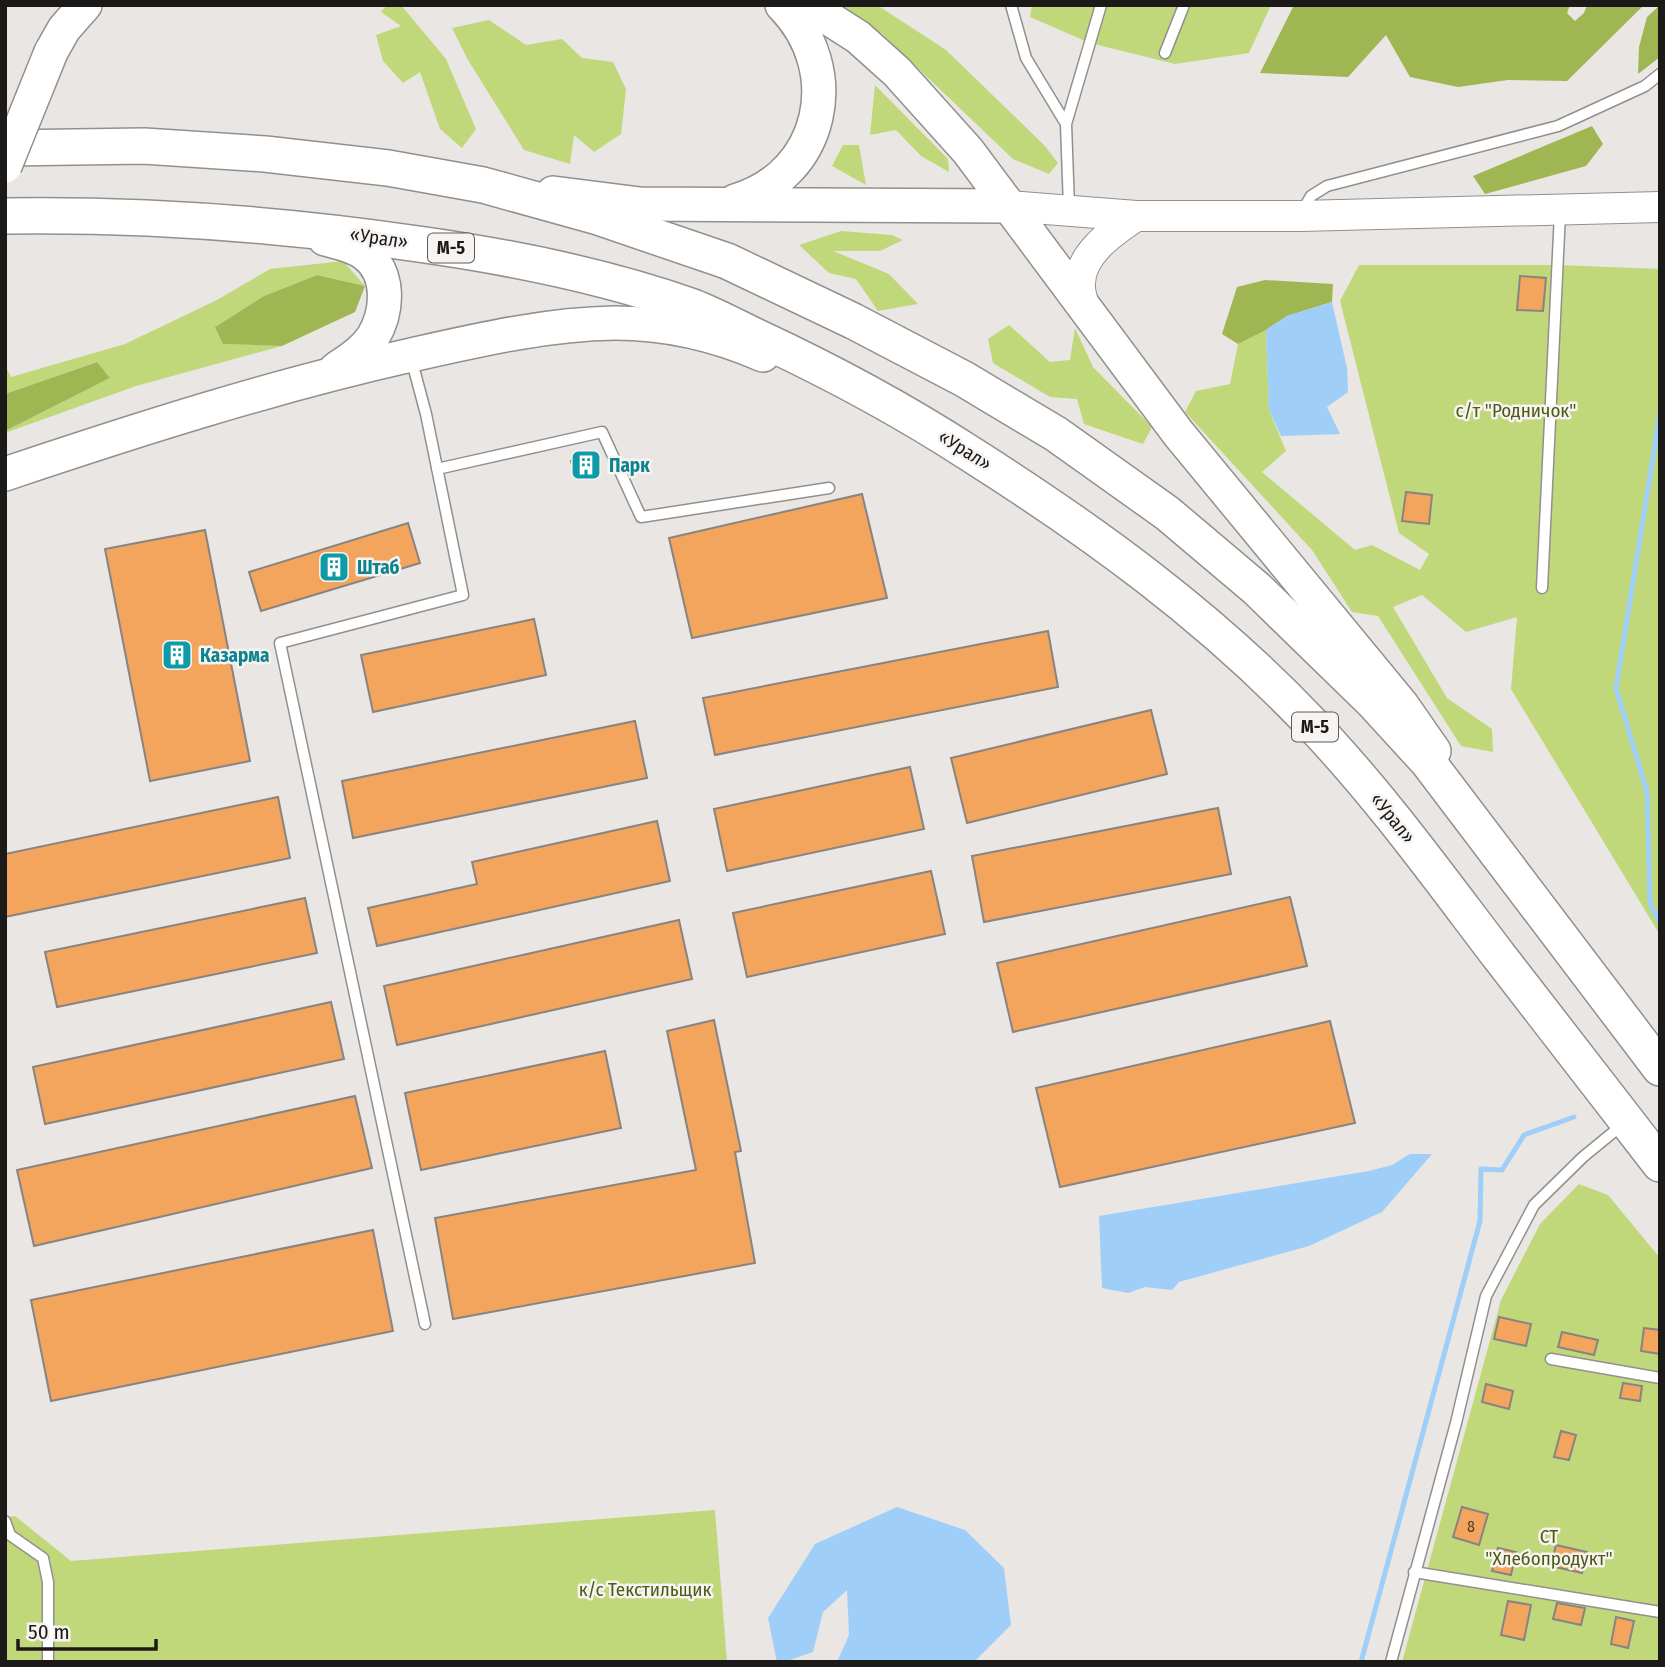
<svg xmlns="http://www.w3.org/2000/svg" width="1665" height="1667" font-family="'Fira Sans Condensed',sans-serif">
<rect width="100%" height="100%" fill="#e9e6e4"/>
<path fill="#c0d87a" d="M387,5H401L446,59L476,129L462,148L440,129L420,72L403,83L383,61L376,35L401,26L381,12Z
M835,5H877L946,50L1044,145L1058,163L1049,174L1013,159L881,33Z
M1032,5H1271L1249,53L1175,64L1090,43L1030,17Z
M489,20L526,45L562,39L582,58L613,62L626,89L621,134L594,152L574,135L570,164L524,150L468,60L452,28Z
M875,85L948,159L949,172L921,156L896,130L870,135Z
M843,145H859L866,185L832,166Z
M841,231L892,235L903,240L880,251H833L889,274L918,304L878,311L856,279L829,273L799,245Z
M343,261L365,286L317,275L264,296L216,326L224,344L282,346L136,386L5,433V431L110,378L96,362L5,394V365L11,377L125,344L217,300L270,269Z
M1359,265H1558L1660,269V935L1511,689L1517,617L1466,632L1422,595L1393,607L1447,698L1492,729L1493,752L1461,746L1378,616L1352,612L1312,550L1185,412L1196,391L1230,384L1238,344L1266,330L1269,410L1286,451L1262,472L1355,550L1372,545L1420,570L1429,554L1399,533L1340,301Z
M1009,325L1050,362L1070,360L1075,328L1093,367L1152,427L1143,444L1084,424L1077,399L1050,397L993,363L988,339Z
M1579,1184L1608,1195L1660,1258V1662H1402L1501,1300L1540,1224Z
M715,1510L727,1662H5V1518L15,1516L71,1561Z"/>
<path fill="#9fb653" d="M1294,5H1570L1567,13L1575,21L1584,13L1587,5H1644L1567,81L1508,80L1458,87L1410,77L1386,35L1348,77L1260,73Z
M1660,5V57L1638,74L1639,47L1647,17Z
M1592,126L1603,144L1586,166L1485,194L1473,176Z
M317,275L365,286L355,312L282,346L223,344L215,327L264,296Z
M1265,280L1333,284L1332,302L1287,316L1266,330L1238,344L1222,334L1237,287Z
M97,362L110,378L5,431V394Z"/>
<path fill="#9fcff8" d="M1332,302L1347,368L1348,392L1327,407L1340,434L1281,436L1269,410L1266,330L1287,316Z
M1410,1154H1432L1382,1212L1309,1246L1179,1282L1172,1290L1145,1287L1128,1293L1102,1288L1099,1216L1369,1171L1392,1165Z
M897,1507L965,1530L1004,1568L1011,1625L974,1662H837L849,1635L847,1590L823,1612L813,1652L784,1662H777L768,1618L815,1544Z"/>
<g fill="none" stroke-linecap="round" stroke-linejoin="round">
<path stroke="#9fcff8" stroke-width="5" d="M1660,413L1616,688L1647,792L1650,904L1660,923
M1361,1662L1480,1221L1481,1169L1502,1170L1524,1135L1574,1117"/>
</g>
<path fill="#f3a45d" stroke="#878482" stroke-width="2" d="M1520,276L1546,278L1543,311L1517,310Z
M595,453L600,470L576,478L571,461Z
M1406,492L1432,495L1429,524L1402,521Z
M862,494L887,598L692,638L669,538Z
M408,523L420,563L261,611L249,572Z
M205,530L250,761L150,781L105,549Z
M534,619L546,675L373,712L361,655Z
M1048,631L1058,687L715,755L703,698Z
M1151,710L1167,774L967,823L951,758Z
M635,721L647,778L353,838L342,781Z
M910,767L924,829L727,871L714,809Z
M278,797L290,858L5,917V854Z
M1218,808L1231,874L984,922L972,856Z
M657,821L670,881L377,946L368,908L477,884L472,862Z
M931,871L945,934L747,977L733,913Z
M1290,897L1307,966L1013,1032L997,963Z
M305,898L317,953L57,1007L45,952Z
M679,920L692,979L397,1045L384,986Z
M331,1002L344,1059L45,1124L33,1067Z
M714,1020L741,1151L735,1152L755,1263L453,1319L435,1218L696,1170L667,1031Z
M1330,1021L1355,1123L1060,1187L1036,1088Z
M605,1051L621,1128L421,1170L405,1093Z
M355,1096L372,1168L34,1246L17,1170Z
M373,1230L393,1331L51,1401L31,1300Z
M1499,1317L1531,1324L1526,1346L1494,1339Z
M1644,1328L1660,1330V1354L1641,1351Z
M1562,1332L1598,1340L1594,1355L1558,1347Z
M1623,1383L1642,1386L1640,1401L1620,1398Z
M1486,1384L1513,1391L1509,1409L1482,1402Z
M1561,1431L1576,1435L1569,1460L1554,1457Z
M1462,1507L1488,1514L1479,1545L1453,1537Z
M1556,1545L1587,1552L1582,1573L1551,1566Z
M1498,1548L1516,1552L1511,1575L1492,1571Z
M1508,1601L1531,1605L1524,1640L1501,1635Z
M1557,1603L1585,1608L1581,1625L1553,1619Z
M1616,1617L1634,1621L1628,1648L1611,1644Z"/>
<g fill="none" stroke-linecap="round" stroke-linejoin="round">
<g stroke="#92908d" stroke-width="13">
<path id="service" d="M1011,5L1026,58L1066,124
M1165,53L1184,5
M1069,207L1066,124L1101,5
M1301,213L1311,196L1327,186L1558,126L1645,86L1660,74
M411,358L426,414L463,595L280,643L425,1324
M437,469L602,432L641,517L829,488
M1542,588L1560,213
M1551,1359L1660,1378
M5,1521L10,1535L43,1558L48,1582V1662
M1414,1572L1660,1612
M1391,1662L1456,1423L1486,1296L1534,1205L1583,1157L1622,1125"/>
</g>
<g stroke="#92908d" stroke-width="32">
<path id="secondary" d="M1008,206L1136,216H1300L1660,207
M1085,309C1083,302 1080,294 1080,287C1078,255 1112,232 1136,216"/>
</g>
<g stroke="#92908d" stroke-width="36">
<path id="primary" d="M808,5L858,37L897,72L968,151L1178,433L1402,705L1434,751
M51,52L64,29L85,5
M553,193L640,204L1008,206
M735,201C824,175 846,70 782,5
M325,239C339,243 353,245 365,254C391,273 388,312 373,337C364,351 349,360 336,369
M5,474C139,429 274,386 411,355C478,340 546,324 615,323C666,323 717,335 763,355"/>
</g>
<g stroke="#92908d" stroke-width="38">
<path id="trunk" d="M5,148L144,146L265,154L388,168L483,185L598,217L727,261L853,321L964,379L1056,434L1167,513L1257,589L1373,702L1428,762L1660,1068
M5,216C143,214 281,224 418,244C511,257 603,275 693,307C714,315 736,327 757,337C830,371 901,409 969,453C1092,531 1208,615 1309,721C1379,794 1438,876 1499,956C1553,1026 1607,1095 1660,1164"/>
</g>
<use href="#service" stroke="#fff" stroke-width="10"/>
<use href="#secondary" stroke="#fff" stroke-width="30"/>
<use href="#primary" stroke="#fff" stroke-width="33"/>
<use href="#trunk" stroke="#fff" stroke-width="35"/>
<g stroke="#92908d" stroke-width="36" stroke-linecap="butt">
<path id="primary-bridge" d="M5,166L51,52"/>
</g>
<use href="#primary-bridge" stroke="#fff" stroke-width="33"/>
</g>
<defs>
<g id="building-square" transform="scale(1.575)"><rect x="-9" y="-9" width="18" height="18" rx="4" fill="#0f9aa8" stroke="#f6f3f1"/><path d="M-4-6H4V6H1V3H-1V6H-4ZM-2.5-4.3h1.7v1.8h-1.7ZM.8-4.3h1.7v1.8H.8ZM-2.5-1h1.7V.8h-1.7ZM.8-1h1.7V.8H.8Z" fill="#fff"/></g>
</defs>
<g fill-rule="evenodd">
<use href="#building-square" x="586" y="465"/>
<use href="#building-square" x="334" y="567"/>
<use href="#building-square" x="177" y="655"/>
</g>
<g text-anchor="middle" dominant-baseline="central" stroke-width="5" stroke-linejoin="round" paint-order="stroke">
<g font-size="16" fill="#513c2a">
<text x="1471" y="1526">8</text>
</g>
<g fill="#f6f3f1" stroke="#5d5b5a" stroke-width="2">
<rect x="428" y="233.5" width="46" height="29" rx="5"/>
<rect x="1292" y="712.5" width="46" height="29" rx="5"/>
</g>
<g font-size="18" font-weight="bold" fill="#1b1a19">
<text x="451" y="248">М-5</text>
<text x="1315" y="727">М-5</text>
</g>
<g font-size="19" fill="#1b1a19" stroke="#f6f3f1">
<text transform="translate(379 238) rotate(8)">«Урал»</text>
<text transform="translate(965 450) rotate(32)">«Урал»</text>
<text transform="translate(1393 818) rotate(51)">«Урал»</text>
</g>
<g font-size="19" fill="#4d5b14" stroke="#f6f3f1">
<text x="1516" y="410">с/т "Родничок"</text>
<text x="1549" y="1536">СТ<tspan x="1549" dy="22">"Хлебопродукт"</tspan></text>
<text x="645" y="1589">к/с Текстильщик</text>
</g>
<g font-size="19" font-weight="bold" fill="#0d838f" stroke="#f6f3f1" text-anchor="start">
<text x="609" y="465">Парк</text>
<text x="357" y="567">Штаб</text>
<text x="200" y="655">Казарма</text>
</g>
</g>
<rect width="1665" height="1667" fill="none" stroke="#1b1a19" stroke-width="14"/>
<path d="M18 1639v10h138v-10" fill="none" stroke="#1b1a19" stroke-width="3.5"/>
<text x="28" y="1639" font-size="21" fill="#1b1a19" stroke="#f6f3f1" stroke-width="5" paint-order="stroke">50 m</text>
</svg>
